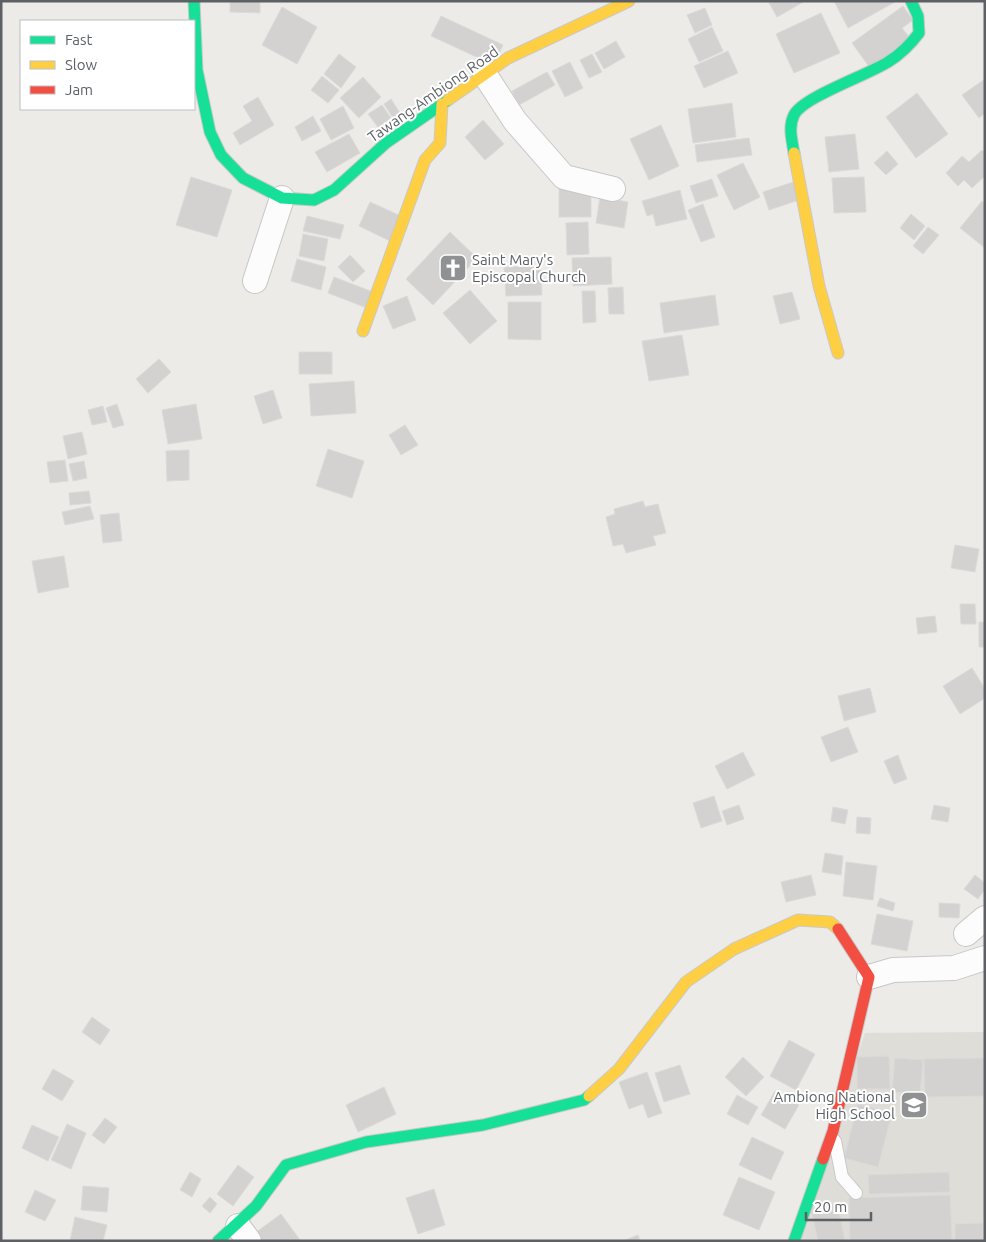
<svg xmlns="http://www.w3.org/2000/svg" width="986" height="1242" font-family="Ubuntu,sans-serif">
<rect width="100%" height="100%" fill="#ecebe8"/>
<path fill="#dfddd8" d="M985,1032V1241H794L865,1033Z"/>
<path fill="#d3d2d1" stroke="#dcdad8" d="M230,1H260V13L230,12Z
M768,1H805L777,17Z
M834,1H895V2L848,28Z
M903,6L913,20L902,28L910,38L870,68L852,43Z
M282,7L317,27L297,64L262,45Z
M705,8L712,25L695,33L687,15Z
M821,13L840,53L794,73L776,34Z
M441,16L503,45L494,65L431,36Z
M712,27L723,51L699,62L688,39Z
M616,41L625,57L604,69L595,53Z
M728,51L738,73L704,88L694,66Z
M339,54L356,67L341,88L324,74Z
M592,54L602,72L589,78L580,60Z
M570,62L583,88L565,97L552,71Z
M547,72L555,85L519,105L512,91Z
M322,76L339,90L328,103L311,90Z
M363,77L381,97L359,118L340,98Z
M985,79V113L979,118L962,95Z
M917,93L948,134L916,158L886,117Z
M258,97L274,125L240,145L233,133L252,121L243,106Z
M391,99L400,113L393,118L384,104Z
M732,103L736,137L693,143L688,109Z
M382,105L391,118L378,127L368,114Z
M343,106L354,128L331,140L320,119Z
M313,116L321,131L302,141L295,127Z
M483,120L504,144L485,160L465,137Z
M661,125L679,166L649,180L630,139Z
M349,134L360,153L327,172L315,152Z
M855,134L859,169L829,172L825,137Z
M749,138L752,155L697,162L695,145Z
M982,150L985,153V176L972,188L964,180L958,186L946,173L962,156L969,162Z
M887,151L898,164L886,175L874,163Z
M743,163L760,197L734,210L717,175Z
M191,177L232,190L217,237L176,225Z
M864,177L866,212L834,213L832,178Z
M712,179L718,196L696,203L690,186Z
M793,182L799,200L769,210L763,192Z
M559,186H591V217H559Z
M680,190L687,219L656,226L653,214L647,216L642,201Z
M600,197L628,202L624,228L596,223Z
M982,201L985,204V248L960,228Z
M370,202L403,217L392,242L359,226Z
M703,204L715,237L701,242L688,210Z
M911,214L925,226L914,240L900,228Z
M307,216L344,225L340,239L303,231Z
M588,222L589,254L567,255L566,223Z
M928,227L939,235L923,254L913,246Z
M450,232L477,258L433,305L406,279Z
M303,234L328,239L324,261L299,256Z
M350,255L365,271L353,282L338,267Z
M611,257L612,284L573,286L572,258Z
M297,259L326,267L321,290L291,281Z
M540,266L542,295L506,296L504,267Z
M334,277L373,292L367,308L328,293Z
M623,287L624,314H609L608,288Z
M470,290L497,321L470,344L443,313Z
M582,291H595L596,322L583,323Z
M792,292L800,319L780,324L773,296Z
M715,295L719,325L664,333L660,303Z
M407,296L416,320L393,329L383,306Z
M508,302H541V340L508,339Z
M682,335L689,375L649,381L642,341Z
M299,352H332V374H299Z
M159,359L171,372L148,393L136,379Z
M354,381L356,413L311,416L309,384Z
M273,390L282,418L263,424L254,396Z
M117,404L124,425L113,428L106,408Z
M196,404L202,439L168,444L162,410Z
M103,406L107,422L92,425L88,410Z
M405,425L418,445L401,455L389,435Z
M82,432L87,454L68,459L63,436Z
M328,449L364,461L352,498L316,486Z
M189,450V480L167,481L166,451Z
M65,460L68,481L50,483L47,462Z
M84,461L87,478L73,481L69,464Z
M89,491L91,503L70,505L69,493Z
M643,501L645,507L658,504L666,533L653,536L656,545L626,553L623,544L613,546L606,517L615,514L614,509Z
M90,506L94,519L65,525L62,512Z
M119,513L122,541L103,543L100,515Z
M955,545L979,549L975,572L951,568Z
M64,556L69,587L38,593L32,561Z
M960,604H975L976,624H961Z
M935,616L937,632L918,634L916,618Z
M979,622H985V647H979Z
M972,668L985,689V698L960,714L943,686Z
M870,688L876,712L844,721L838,696Z
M848,727L858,752L831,762L821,737Z
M743,752L755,775L727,789L715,766Z
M898,755L907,779L894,784L884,761Z
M714,796L722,821L701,828L693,803Z
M739,805L744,819L727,825L722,811Z
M934,805L950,808L948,822L931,819Z
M833,807L848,810L845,824L831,821Z
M857,817L871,818L870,834L856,833Z
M825,853L843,856L841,875L822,872Z
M846,862L877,866L873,900L843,896Z
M811,875L816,895L786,902L781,882Z
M975,875L985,883V889L978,899L964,889Z
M880,898L895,903L893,911L877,906Z
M939,903L960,904L959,918L939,917Z
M877,914L913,921L907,951L871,944Z
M92,1017L110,1030L100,1045L82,1032Z
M789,1040L815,1054L796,1090L770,1076Z
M889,1056L890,1089H857V1057Z
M743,1057L764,1077L746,1096L725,1077Z
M895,1058L923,1060L920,1094L892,1092Z
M985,1058V1096L925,1097L924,1059Z
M680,1065L690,1094L664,1102L655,1073Z
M53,1069L74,1081L62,1101L42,1089Z
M647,1072L662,1113L648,1118L643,1104L629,1109L619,1082Z
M384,1087L396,1114L358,1132L346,1105Z
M775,1091L799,1105L785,1129L761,1115Z
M737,1095L758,1107L748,1125L727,1114Z
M858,1104L892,1113L878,1167L844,1158Z
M105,1118L117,1127L104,1144L92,1135Z
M67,1124L86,1133L71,1169L51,1160Z
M32,1125L59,1137L48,1161L22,1148Z
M752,1137L784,1152L771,1180L739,1165Z
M238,1165L254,1177L233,1206L217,1194Z
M190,1172L201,1179L192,1197L180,1190Z
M949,1172L950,1192L869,1194L868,1175Z
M739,1177L775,1192L759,1230L723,1215Z
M83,1186L109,1188L107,1212L81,1210Z
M434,1189L445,1225L418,1234L406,1198Z
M35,1190L56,1200L45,1221L25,1212Z
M950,1195L952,1241H850L849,1198Z
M210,1197L217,1204L210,1213L202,1206Z
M837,1203L845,1241H818L811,1209Z
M281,1214L300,1240L260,1241L255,1233Z
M75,1217L107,1225L103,1241H70Z
M983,1223V1241H955V1224Z
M638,1235L640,1241H623Z"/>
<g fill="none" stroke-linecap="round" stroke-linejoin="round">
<g stroke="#c7c7c7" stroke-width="14">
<path id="lane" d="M835,1141L842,1177L856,1193"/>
</g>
<g stroke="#c7c7c7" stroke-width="26">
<path id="street" d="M485,75L515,121L564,177L613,189
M255,281L282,198
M966,934L985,918
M869,977L893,970L954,968L985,958
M238,1226L249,1241"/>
</g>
<g stroke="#c9c9c9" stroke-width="13">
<path id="fast" d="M194,1L197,70L210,132L221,155L243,178L282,198L314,200L334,190L386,143L448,100
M794,153C792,140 788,127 794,115C803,97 868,75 888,62C901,54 910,45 919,33L918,16L911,1
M218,1241L256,1206L286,1165L366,1142L483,1125L584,1100L589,1096
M794,1241L823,1159"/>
</g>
<g stroke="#c9c9c9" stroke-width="13">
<path id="slow" d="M448,100L508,58L629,1
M794,153L819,286L838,353
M363,331L425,160L440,143L442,104
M589,1096L619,1069L686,982L734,949L798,920L830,922L838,929"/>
</g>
<g stroke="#c9c9c9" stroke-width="13">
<path id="jam" d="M823,1159L833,1131L869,977L838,929"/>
</g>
<use href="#lane" stroke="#fcfcfc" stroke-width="12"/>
<use href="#street" stroke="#fcfcfc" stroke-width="24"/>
<use href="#fast" stroke="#16e098" stroke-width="11"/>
<use href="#slow" stroke="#ffcf43" stroke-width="11"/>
<use href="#jam" stroke="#f24e42" stroke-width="11"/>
</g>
<defs>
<g id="church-square" transform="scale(1.4375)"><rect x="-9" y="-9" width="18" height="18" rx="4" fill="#8f9193" stroke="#fff"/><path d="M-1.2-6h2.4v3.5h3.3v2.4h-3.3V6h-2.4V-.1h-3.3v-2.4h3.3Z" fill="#fff"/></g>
<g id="school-square" transform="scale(1.4375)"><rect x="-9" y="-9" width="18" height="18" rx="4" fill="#8f9193" stroke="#fff"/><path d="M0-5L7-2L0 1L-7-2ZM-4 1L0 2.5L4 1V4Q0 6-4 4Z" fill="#fff"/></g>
</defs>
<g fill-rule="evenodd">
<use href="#church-square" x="453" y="268"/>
<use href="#school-square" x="914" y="1105"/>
</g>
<g text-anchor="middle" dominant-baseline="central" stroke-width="4" stroke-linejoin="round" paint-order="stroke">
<g font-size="15" fill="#5d6165" stroke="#fff">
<text transform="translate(433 94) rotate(-35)">Tawang-Ambiong Road</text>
</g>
<g font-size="15" fill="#5d6165" stroke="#fff" text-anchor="start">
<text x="472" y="259">Saint Mary's<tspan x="472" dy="17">Episcopal Church</tspan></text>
<text x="895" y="1096" text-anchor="end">Ambiong National<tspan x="895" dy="17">High School</tspan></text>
</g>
</g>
<rect width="986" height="1242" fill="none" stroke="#5d6165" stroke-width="5"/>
<rect x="20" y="20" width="175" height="90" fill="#ffffff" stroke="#bec0c1"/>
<rect x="30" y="36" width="25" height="8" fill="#16e098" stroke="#bec0c1"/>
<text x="65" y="45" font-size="15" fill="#5d6165">Fast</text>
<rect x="30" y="61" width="25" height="8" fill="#ffcf43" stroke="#bec0c1"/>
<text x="65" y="70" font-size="15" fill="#5d6165">Slow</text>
<rect x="30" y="86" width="25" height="8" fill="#f24e42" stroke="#bec0c1"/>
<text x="65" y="95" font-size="15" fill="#5d6165">Jam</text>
<path d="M806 1212v8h65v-8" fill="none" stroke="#5d6165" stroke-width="2.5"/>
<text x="814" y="1212" font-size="15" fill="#5d6165" stroke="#ffffff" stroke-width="4" paint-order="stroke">20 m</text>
</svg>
